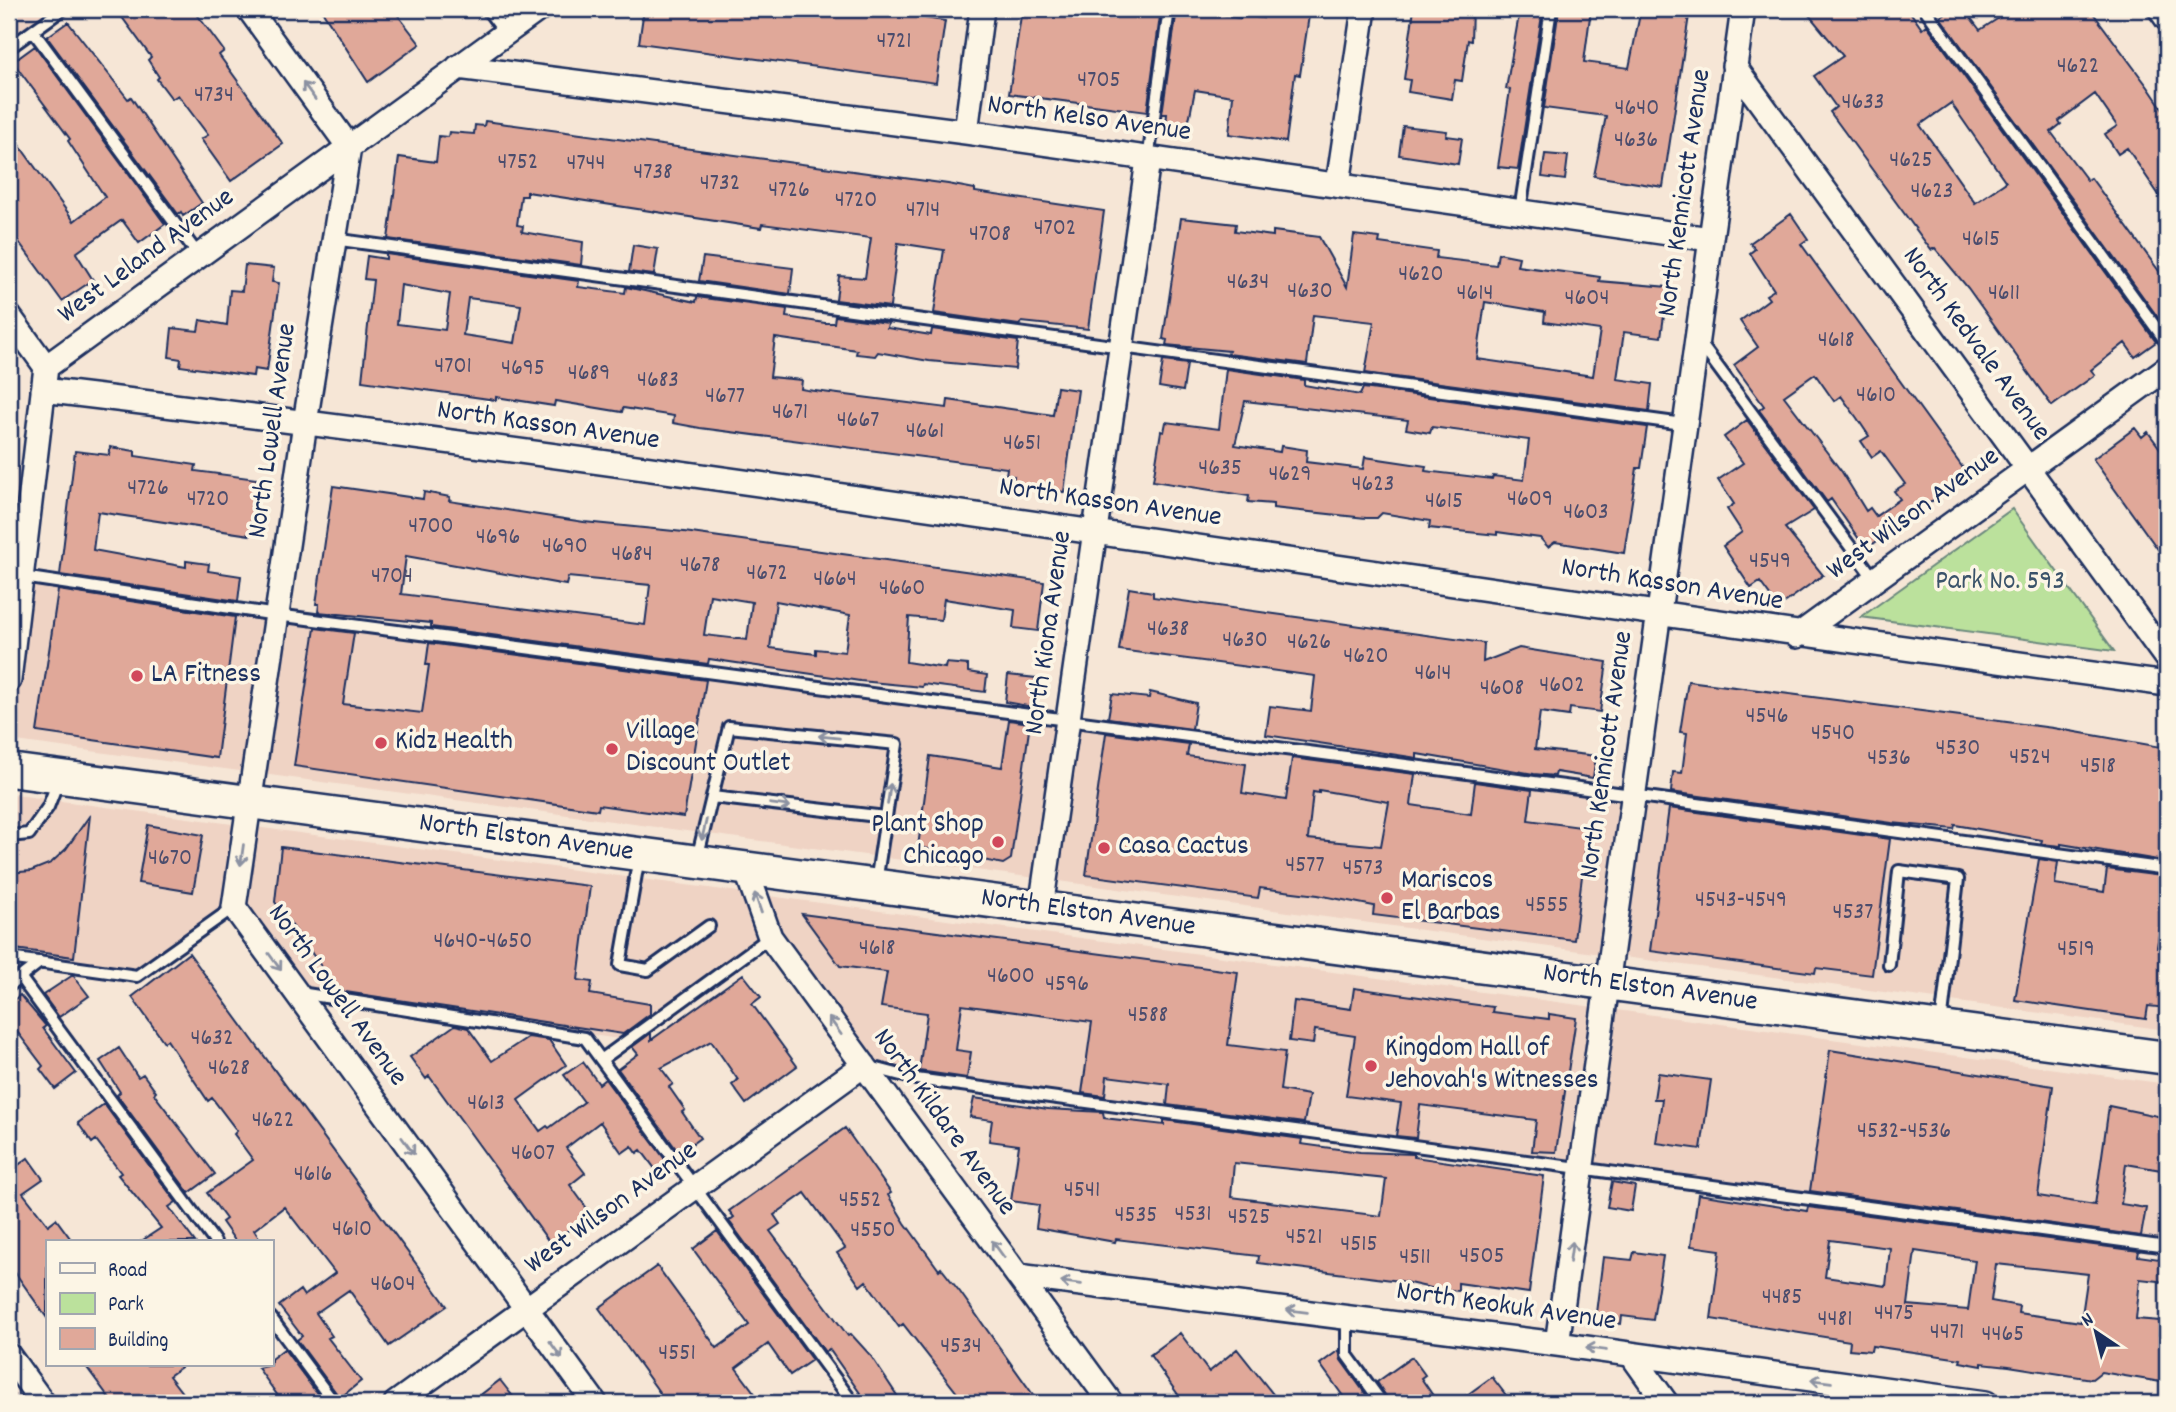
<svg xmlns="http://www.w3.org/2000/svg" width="2176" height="1412" font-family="Dekko,sans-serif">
<rect width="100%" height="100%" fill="#f6e6d6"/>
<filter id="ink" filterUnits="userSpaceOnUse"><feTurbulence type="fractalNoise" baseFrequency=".0143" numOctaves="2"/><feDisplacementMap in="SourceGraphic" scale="14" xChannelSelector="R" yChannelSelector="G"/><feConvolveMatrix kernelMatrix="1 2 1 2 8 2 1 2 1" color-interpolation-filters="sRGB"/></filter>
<g filter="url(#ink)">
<path fill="#efd3c4" d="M9,9H57L9,44Z
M9,574L2167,865V1030L9,740Z
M9,794L2167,1084V1247L873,1074L772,934L625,1040L299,989L237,902L138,973L9,954Z"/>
<path fill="#bbe19c" stroke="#6b887d" stroke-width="2" d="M2012,509L2114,651L1861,617Z"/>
<path fill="#e0a899" stroke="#1b2f5e" stroke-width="2" fill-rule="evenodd" d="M116,9H193L224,51L219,55L283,144L231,181L201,139L208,135L178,95L172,99L157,79L159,77L148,60L151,57Z
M321,9H393L420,44L368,82Z
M644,9H863L945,21L936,83L639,43Z
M1022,9H1161L1147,112L1009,94Z
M1177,9L1241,18V15L1263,18L1264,9H1310L1300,75L1295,74L1286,142L1229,134L1233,96L1195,90L1187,130L1166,125L1167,114H1162Z
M1414,9H1472L1471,41L1468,40L1462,81L1455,80L1452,99L1408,92L1410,80L1404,79Z
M1520,9H1543L1518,169L1498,167L1510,90L1506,89Z
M1559,9H1591L1584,62L1629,68L1641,9H1690L1663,187L1594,176L1606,116L1544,108Z
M1804,9H1908L1922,29L1927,25L2156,342L2135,357L2125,343L2091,370L2095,375L2052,406L1968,288L1935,248L1931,250L1830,112L1836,107L1814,76L1843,56ZM1951,103L2006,182L1975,203L1920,125Z
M1952,9H1964L1980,30L2013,9H2090L2148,87L2167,115V207L2127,148L2118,154L2105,134L2117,126L2095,94L2059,121L2061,124L2051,132L2087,180L2091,178L2167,282V330L1940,17Z
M68,22L128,99L131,97L202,203L183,216L181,212L178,214L47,37Z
M35,46L165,224L139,243L122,220L76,253L93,280L62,301L16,238L9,239V131L74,221L105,197L68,141L70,139L13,62Z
M485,121L948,184L975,189V192L1104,211L1088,329L1022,322L1019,325L934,313L944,250L898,243L890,307L836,300L839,276L865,278L871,238L762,224L761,228L527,192V196H521L517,225L523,226L522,232L583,242L581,265L388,239L399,157L436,162L439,136L448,137L449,132L474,134L475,125L484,126Z
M1403,126L1447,131L1446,136L1462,138L1458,164L1399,155Z
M1545,154L1568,156L1565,180L1542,177Z
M1791,214L1808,239L1801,244L1968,475L1866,549L1831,499L1827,502L1759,410L1764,406L1734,365L1758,347L1740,321L1769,299L1766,295L1774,290L1750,253L1755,249L1750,243ZM1815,374L1834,401L1841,396L1857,418L1869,436L1861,441L1872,457L1881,451L1905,484L1894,491L1900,499L1876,516L1870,508L1866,511L1842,472L1784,396Z
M1181,218L1236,224L1235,231L1273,236V231L1319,237L1347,287L1354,235L1380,238L1379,243L1437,251L1436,258L1496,265L1498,253L1519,257L1517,266L1587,275L1600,277L1599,281L1668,287L1661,337L1624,332L1617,379L1652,384L1649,411L1365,373L1374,322L1313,315L1307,364L1228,354L1229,351L1166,345L1167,340L1163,339ZM1485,302L1545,312L1544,322L1600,330L1593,376L1477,359Z
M633,245L658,249L654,275L629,272Z
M386,254L579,281L578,287L625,293L626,287L696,302L697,297L787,309L786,317L825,323H834L835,316L888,323L887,328L931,335L932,329L1018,341L1015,369L929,361L878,352L875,356L856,354L857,350L775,338L770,377L802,380L801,389L807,390L947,408L948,400L1053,415L1057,387L1078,390L1064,492L1012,484L1014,476L1006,475L1007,468L700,428L673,423L674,416L623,408L622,412L555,401L554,406L496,397V400L362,381L373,280L364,279L367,256L386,259ZM401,285L450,294L445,330L397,324ZM468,298L521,305L515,343L463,335Z
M703,257L793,268L790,294L699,281Z
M245,265L274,268L272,282L279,283L267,371L254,369L253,376L180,366L181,359L169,357L172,328L198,331L200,320L227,325L230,290L242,291Z
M1163,361L1187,364L1183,391L1159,387Z
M1226,369L1304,380V385L1360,395L1363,388L1647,427L1641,468H1637L1624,553L1555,542L1548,547L1540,538L1497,532V535L1429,528L1430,521L1382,513L1377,518H1366L1273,508V504L1248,502L1249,496L1153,481L1161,431L1164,432L1166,422L1219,429ZM1245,401L1408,420L1406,429L1430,433L1432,427L1529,440L1524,480L1493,476L1492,479L1425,471L1426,466L1365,457L1363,469L1306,462L1307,450L1281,446L1280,452L1235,445Z
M1747,420L1814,510L1785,528L1823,575L1783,604L1781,600L1776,604L1760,582L1751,588L1723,546L1742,532L1727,509L1734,504L1718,480L1743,463L1724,437Z
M2135,428L2142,437L2148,432L2167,458V562L2093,459Z
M110,447L135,451V456L196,465L195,471L257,479L250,535L98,512L93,550L186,567V561L209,564L208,571L241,576L238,601L60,575L75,451L109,455Z
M333,486L423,499L424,492L450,497L449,501L584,522L684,532L1044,582L1038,631L1013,628L1015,610L944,599L941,620L909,617L906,662L945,668L946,663L968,665V672L987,675L985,692L923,684L922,687L860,681L709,659L708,664L431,627V623L318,612L319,604H316ZM406,556L566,585L568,577L650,585L645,625L401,594ZM710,595L752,602L747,640L704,635ZM776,601L850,615L845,652L816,649V654L770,648Z
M1129,588L1153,592V597L1484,643L1483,662L1519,648L1607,662L1600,712L1570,708L1569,716L1540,712L1535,749L1596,756L1593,778L1556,772L1555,776L1534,774L1417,754V758L1266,735L1270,706L1311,711L1315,676L1119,650Z
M58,590L235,617L217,758L37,732Z
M315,628L354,633L343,704L422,713L429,665H426L429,643L706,680L684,817L599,805L598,810L294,766Z
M1008,675L1036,678L1033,707L1005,702Z
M1688,681L2053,728L2167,748L2164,861L2061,844V846L2041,844L2042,840L1955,825L1954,829L1892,823L1671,792L1673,772L1682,773L1687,733L1680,732Z
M1150,692L1196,703L1192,729L1108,718L1112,694L1149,698Z
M1009,720L1030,723L1011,859L1003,864L918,847L930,756L1002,767Z
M1106,733L1189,744L1187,756L1246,764L1242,793L1286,800L1292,758L1415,774L1411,805L1471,814L1475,782L1532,790L1528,820L1588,828L1574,940L1373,915L1374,906L1318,895L1260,888L1258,898L1086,875ZM1319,790L1389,802L1381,846L1308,839L1313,792L1319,793Z
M1669,808L1890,839L1872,975L1816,968L1815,973L1650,951Z
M90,815L74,957L15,949L9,940V873L31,871L51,863L66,849Z
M148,825L203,835L193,892L138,883Z
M281,847L590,886L578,980L592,982L590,994L650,1004V1014L623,1034L339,991L275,902Z
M2039,859L2058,862L2055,884L2104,892L2107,869L2162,876V880L2167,881L2157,947L2167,948V1008L2148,1006L2146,1019L2015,1000Z
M802,914L1238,972L1228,1045L1285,1052L1280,1090L1309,1095L1304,1123L1167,1105L1169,1084L1107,1076L1105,1096L1082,1093L1092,1022L962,1005L956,1050L971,1052L967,1078L919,1071L927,1013L881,1007L887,972L840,966Z
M189,953L447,1306L389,1346L349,1290L316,1313L332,1336L328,1338L361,1381L340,1398L297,1340L302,1336L279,1306L300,1290L304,1296L335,1273L284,1207L254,1230L262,1242H236L222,1222L226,1219L207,1193L253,1160L234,1134L237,1131L212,1098L208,1101L167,1040L164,1042L132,997Z
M743,974L761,997L752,1004L797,1066L746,1104L732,1085L738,1080L711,1041L661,1068L673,1084L669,1087L685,1110L682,1112L700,1138L679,1153L618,1069L638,1054L632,1047L651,1033V1040Z
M73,975L89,996L59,1017L43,995Z
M1354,988L1493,1007L1492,1012L1549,1019V1014L1576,1018L1556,1152L1532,1151L1536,1120L1420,1105L1416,1138L1396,1136L1401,1103L1346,1096L1355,1036L1315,1030L1313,1044L1289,1041L1294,1001L1351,1009Z
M20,995L46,1026L43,1028L76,1073L55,1089L40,1069L43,1066L9,1021V1004Z
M455,1025L468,1028L492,1061L528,1037L549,1040L566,1065L518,1100L540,1131L547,1126L549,1128L584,1102L564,1075L583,1062L599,1084L605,1079L667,1162L656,1170L641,1150L637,1153L632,1146L622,1153L600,1122L566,1148L585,1173L570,1185L591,1214L550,1243L429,1076L426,1079L410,1057Z
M119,1048L138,1077L143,1074L156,1092L154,1094L215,1174L189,1193L117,1095L120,1092L100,1061Z
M1830,1050L2053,1086L2038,1196L2095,1205L2109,1106L2167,1118V1171L2126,1164L2121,1204L2146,1208L2141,1236L1810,1191Z
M1658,1073L1711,1080L1701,1149L1656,1143L1662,1099H1654Z
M974,1098L1048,1109L1103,1112L1104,1118L1164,1125V1120L1302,1139L1301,1144L1360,1152L1414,1154V1157L1544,1176L1529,1293L1458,1283V1291L1431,1288L1400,1281L1258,1263L1259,1256L1116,1239L1115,1242L1036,1228L1039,1205L1011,1201L1019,1145L989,1141L992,1120L970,1117ZM1234,1163L1386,1179L1381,1216L1231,1197Z
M104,1104L176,1202L169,1207L195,1242H140L161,1228L118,1175L121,1173L96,1140L92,1143L78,1123Z
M845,1128L891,1193L888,1195L905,1223L939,1270L941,1268L960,1292L1039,1403H965L903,1324L899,1327L866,1281L860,1286L837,1253L845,1248L805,1193L774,1215L780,1224L770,1231L848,1336L851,1334L871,1356L902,1403H867L829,1349L825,1352L729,1221L734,1217L729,1211Z
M28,1158L43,1179L23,1193L48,1225L56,1219L73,1242H47V1318L9,1264V1172Z
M1612,1182L1635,1186L1631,1211L1607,1207Z
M1698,1194L1807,1211L1808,1207L2139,1251L2138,1256L2167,1260V1282L2140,1279L2136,1319L2160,1321L2159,1335L2167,1336V1383L2101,1372L2092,1379L2009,1366L1982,1363V1366L1960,1362L1961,1359L1872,1346L1871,1351L1849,1349L1850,1341L1711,1319L1720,1250L1691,1246ZM1830,1240L1890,1248L1886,1286L1825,1277ZM1915,1251L1975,1260L1968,1310L1908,1305ZM1996,1264L2088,1274L2081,1322L2018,1313L2019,1306L1991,1301Z
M717,1231L812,1360L790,1375L768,1344L736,1368L762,1403H667L599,1308L657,1266L717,1348L749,1325L693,1249Z
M1634,1252L1663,1256L1653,1320L1622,1316L1621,1324L1595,1321L1603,1257L1632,1260Z
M1180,1333L1209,1372L1237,1349L1280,1403H1184L1150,1355Z
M284,1349L324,1403H283L258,1368L271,1365V1359Z
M1339,1350L1341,1360L1372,1403H1348L1320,1364Z
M1412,1357L1425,1375L1421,1378L1438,1403H1390L1377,1382Z
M85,1365H184L169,1376L190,1403H113Z
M1492,1377L1512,1403H1456Z
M500,1380L518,1403H470Z"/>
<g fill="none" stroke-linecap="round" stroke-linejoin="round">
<g stroke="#1b2f5e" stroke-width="16">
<path id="lane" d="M487,9L505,33
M1925,9L2167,343
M33,31L199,256
M9,48L63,9
M1148,160L1169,9
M1520,211L1551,9
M333,239L1683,424
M1700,343L1875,580
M9,575L277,615L1632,795L2167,869
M712,797L886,817
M9,836L29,834L48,807L58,781
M639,857L620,965L648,970L709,926
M697,859L729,727L897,744L876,883
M9,958L137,976L234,907
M1889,965L1899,871L1958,879L1941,1025
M20,977L215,1242
M9,986L40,962
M300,993L585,1038L853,1403
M601,1060L770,937
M870,1067L916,1079L2167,1247
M1347,1317V1355L1382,1403
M271,1318L334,1403"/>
</g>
<g stroke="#1b2f5e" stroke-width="28">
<path id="street" d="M249,9L349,147L305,423L234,907L595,1403
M2160,9L2167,19
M1734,66L2167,659
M458,67L966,132L1710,239
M966,132L982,9
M1338,184L1364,9
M9,316L46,367
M43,390C753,475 1459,590 2167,684
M1797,636L2167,368
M9,680L46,367L539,9
M746,869L770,937L1111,1403
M1041,908L1148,160
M1018,1276L1557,1344L1986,1403
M1557,1344L1743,9
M1631,1354L1666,1403
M9,1356L43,1403
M396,1403L864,1065"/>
</g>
<g stroke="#1b2f5e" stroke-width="37">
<path id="secondary" d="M9,770L2167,1058"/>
</g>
<use href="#lane" stroke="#fcf5e5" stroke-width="10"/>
<use href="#street" stroke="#fcf5e5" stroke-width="23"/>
<use href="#secondary" stroke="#fcf5e5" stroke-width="32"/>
</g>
<defs><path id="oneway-shaft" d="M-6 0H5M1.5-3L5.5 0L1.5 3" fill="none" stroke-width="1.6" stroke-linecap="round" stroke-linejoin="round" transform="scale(1.75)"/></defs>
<g stroke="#8c92a2">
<use href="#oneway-shaft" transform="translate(309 91) rotate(-126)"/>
<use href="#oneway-shaft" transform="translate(829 737) rotate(-174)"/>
<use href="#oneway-shaft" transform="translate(889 794) rotate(-82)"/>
<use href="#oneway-shaft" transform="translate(780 805) rotate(7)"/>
<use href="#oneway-shaft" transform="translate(704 830) rotate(103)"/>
<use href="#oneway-shaft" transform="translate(242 855) rotate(98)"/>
<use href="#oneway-shaft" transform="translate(758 903) rotate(-109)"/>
<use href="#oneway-shaft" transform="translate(275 962) rotate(54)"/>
<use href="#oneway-shaft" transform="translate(835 1026) rotate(-126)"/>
<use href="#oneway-shaft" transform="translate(408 1146) rotate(54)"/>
<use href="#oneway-shaft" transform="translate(998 1249) rotate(-126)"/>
<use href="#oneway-shaft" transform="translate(1571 1252) rotate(-82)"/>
<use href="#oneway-shaft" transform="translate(1071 1283) rotate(-173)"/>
<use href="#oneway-shaft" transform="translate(1297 1311) rotate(-173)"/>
<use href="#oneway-shaft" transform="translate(1596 1349) rotate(-172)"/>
<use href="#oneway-shaft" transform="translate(556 1350) rotate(54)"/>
<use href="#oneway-shaft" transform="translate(1821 1381) rotate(-172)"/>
</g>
</g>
<g fill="#d1495b" stroke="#fcf5e5" stroke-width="2.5">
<circle cx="137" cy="676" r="7"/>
<circle cx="381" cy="743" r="7"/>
<circle cx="612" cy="749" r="7"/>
<circle cx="998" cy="842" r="7"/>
<circle cx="1104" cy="848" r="7"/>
<circle cx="1387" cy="898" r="7"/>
<circle cx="1371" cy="1066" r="7"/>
</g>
<g text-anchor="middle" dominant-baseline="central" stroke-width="7" stroke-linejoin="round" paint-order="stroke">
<g font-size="24" fill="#4c4d6d">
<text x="894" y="42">4721</text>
<text x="2078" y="67">4622</text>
<text x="1099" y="81">4705</text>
<text x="214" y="96">4734</text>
<text x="1863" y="103">4633</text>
<text x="1637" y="109">4640</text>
<text x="1636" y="141">4636</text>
<text x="1911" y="161">4625</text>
<text x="518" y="163">4752</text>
<text x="586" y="164">4744</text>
<text x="653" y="173">4738</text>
<text x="720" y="184">4732</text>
<text x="789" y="191">4726</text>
<text x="1932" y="192">4623</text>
<text x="856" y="201">4720</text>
<text x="923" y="211">4714</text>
<text x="1055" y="229">4702</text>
<text x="990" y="235">4708</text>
<text x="1981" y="240">4615</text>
<text x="1421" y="275">4620</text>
<text x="1248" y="283">4634</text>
<text x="1310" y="292">4630</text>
<text x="1475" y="294">4614</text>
<text x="2004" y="294">4611</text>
<text x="1587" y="299">4604</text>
<text x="1836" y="341">4618</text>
<text x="453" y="367">4701</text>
<text x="523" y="369">4695</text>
<text x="589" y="374">4689</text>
<text x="658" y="381">4683</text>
<text x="1876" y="396">4610</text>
<text x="725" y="397">4677</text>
<text x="790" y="413">4671</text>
<text x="858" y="421">4667</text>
<text x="925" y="432">4661</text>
<text x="1022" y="444">4651</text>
<text x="1220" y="469">4635</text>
<text x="1290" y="475">4629</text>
<text x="1373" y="485">4623</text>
<text x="148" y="489">4726</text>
<text x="208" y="500">4720</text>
<text x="1530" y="500">4609</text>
<text x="1444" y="502">4615</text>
<text x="1586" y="513">4603</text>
<text x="431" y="527">4700</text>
<text x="498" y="538">4696</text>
<text x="565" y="547">4690</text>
<text x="632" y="555">4684</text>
<text x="1770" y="562">4549</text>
<text x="700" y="566">4678</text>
<text x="767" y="574">4672</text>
<text x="392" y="577">4704</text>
<text x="835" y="580">4664</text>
<text x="902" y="589">4660</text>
<text x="1168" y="630">4638</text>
<text x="1245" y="641">4630</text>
<text x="1309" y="643">4626</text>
<text x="1366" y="657">4620</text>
<text x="1433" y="674">4614</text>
<text x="1562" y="686">4602</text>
<text x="1502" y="689">4608</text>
<text x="1767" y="717">4546</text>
<text x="1833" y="734">4540</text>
<text x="1958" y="749">4530</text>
<text x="2030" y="758">4524</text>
<text x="1889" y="759">4536</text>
<text x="2098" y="767">4518</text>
<text x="170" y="859">4670</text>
<text x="1305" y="866">4577</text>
<text x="1363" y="869">4573</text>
<text x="1741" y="901">4543-4549</text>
<text x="1547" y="906">4555</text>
<text x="1853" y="913">4537</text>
<text x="483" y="942">4640-4650</text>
<text x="877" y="949">4618</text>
<text x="2076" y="950">4519</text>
<text x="1011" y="977">4600</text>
<text x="1067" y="985">4596</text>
<text x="1148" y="1016">4588</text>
<text x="212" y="1039">4632</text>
<text x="229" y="1069">4628</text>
<text x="486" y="1104">4613</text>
<text x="273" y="1121">4622</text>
<text x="1904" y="1132">4532-4536</text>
<text x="533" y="1154">4607</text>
<text x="313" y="1175">4616</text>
<text x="1082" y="1191">4541</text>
<text x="860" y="1201">4552</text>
<text x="1193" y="1215">4531</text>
<text x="1136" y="1216">4535</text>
<text x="1249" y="1218">4525</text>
<text x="352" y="1230">4610</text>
<text x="873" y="1231">4550</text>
<text x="1304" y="1238">4521</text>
<text x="1359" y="1245">4515</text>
<text x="1482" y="1257">4505</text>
<text x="1415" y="1258">4511</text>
<text x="393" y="1285">4604</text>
<text x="1782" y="1298">4485</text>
<text x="1894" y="1314">4475</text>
<text x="1835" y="1320">4481</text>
<text x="1947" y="1333">4471</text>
<text x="2003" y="1335">4465</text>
<text x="961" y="1347">4534</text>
<text x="677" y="1354">4551</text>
</g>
<g font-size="28" fill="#1b2f5e" stroke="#fcf5e5">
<text transform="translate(1089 120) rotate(8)">North Kelso Avenue</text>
<text transform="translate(1686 193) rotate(-82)">North Kennicott Avenue</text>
<text transform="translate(147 257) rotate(-36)">West Leland Avenue</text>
<text transform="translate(1975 345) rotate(54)">North Kedvale Avenue</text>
<text transform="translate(548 427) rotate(8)">North Kasson Avenue</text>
<text transform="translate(274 431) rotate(-82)">North Lowell Avenue</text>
<text transform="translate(1110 504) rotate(8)">North Kasson Avenue</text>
<text transform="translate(1914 515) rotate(-36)">West Wilson Avenue</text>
<text transform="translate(1672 586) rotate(9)">North Kasson Avenue</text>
<text transform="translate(1050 633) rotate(-82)">North Kiona Avenue</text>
<text transform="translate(1608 755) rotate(-82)">North Kennicott Avenue</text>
<text transform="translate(526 839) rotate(8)">North Elston Avenue</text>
<text transform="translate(1088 914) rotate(8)">North Elston Avenue</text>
<text transform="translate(1650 989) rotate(8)">North Elston Avenue</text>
<text transform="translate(336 996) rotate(54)">North Lowell Avenue</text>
<text transform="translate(943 1123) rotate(54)">North Kildare Avenue</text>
<text transform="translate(612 1209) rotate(-36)">West Wilson Avenue</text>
<text transform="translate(1506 1308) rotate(8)">North Keokuk Avenue</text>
</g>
<g font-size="28" fill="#3b536a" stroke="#fcf5e5">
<text x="2000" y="583">Park No. 593</text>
</g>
<g font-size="28" fill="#1b2f5e" stroke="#fcf5e5" text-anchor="start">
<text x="151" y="676">LA Fitness</text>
<text x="626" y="733">Village<tspan x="626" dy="32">Discount Outlet</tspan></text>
<text x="395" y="743">Kidz Health</text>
<text x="984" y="826" text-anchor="end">Plant Shop<tspan x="984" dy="32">Chicago</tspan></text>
<text x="1118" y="848">Casa Cactus</text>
<text x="1401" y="882">Mariscos<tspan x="1401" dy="32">El Barbas</tspan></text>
<text x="1385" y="1050">Kingdom Hall of<tspan x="1385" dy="32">Jehovah's Witnesses</tspan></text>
</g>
</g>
<rect width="2176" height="1412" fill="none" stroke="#fcf5e5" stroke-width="35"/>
<rect x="18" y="18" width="2141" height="1377" fill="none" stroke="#1b2f5e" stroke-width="2.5" filter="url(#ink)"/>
<rect x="46" y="1240" width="228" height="126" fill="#fcf5e5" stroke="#a2a6af" stroke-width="2"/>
<rect x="60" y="1263" width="35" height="10" fill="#fcf5e5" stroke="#a2a6af" stroke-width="2"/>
<text x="108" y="1276" font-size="21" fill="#1b2f5e">Road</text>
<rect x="60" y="1293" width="35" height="21" fill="#bbe19c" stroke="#a2a6af" stroke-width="2"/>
<text x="108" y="1310" font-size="21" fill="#1b2f5e">Park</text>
<rect x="60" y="1328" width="35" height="21" fill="#e0a899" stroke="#a2a6af" stroke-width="2"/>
<text x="108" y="1346" font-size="21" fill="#1b2f5e">Building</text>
<g transform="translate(2096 1332) rotate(325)" stroke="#fcf5e5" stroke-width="5" paint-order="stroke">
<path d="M0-5L12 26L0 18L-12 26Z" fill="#1b2f5e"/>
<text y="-10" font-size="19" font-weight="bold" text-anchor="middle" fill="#1b2f5e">N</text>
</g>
</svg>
